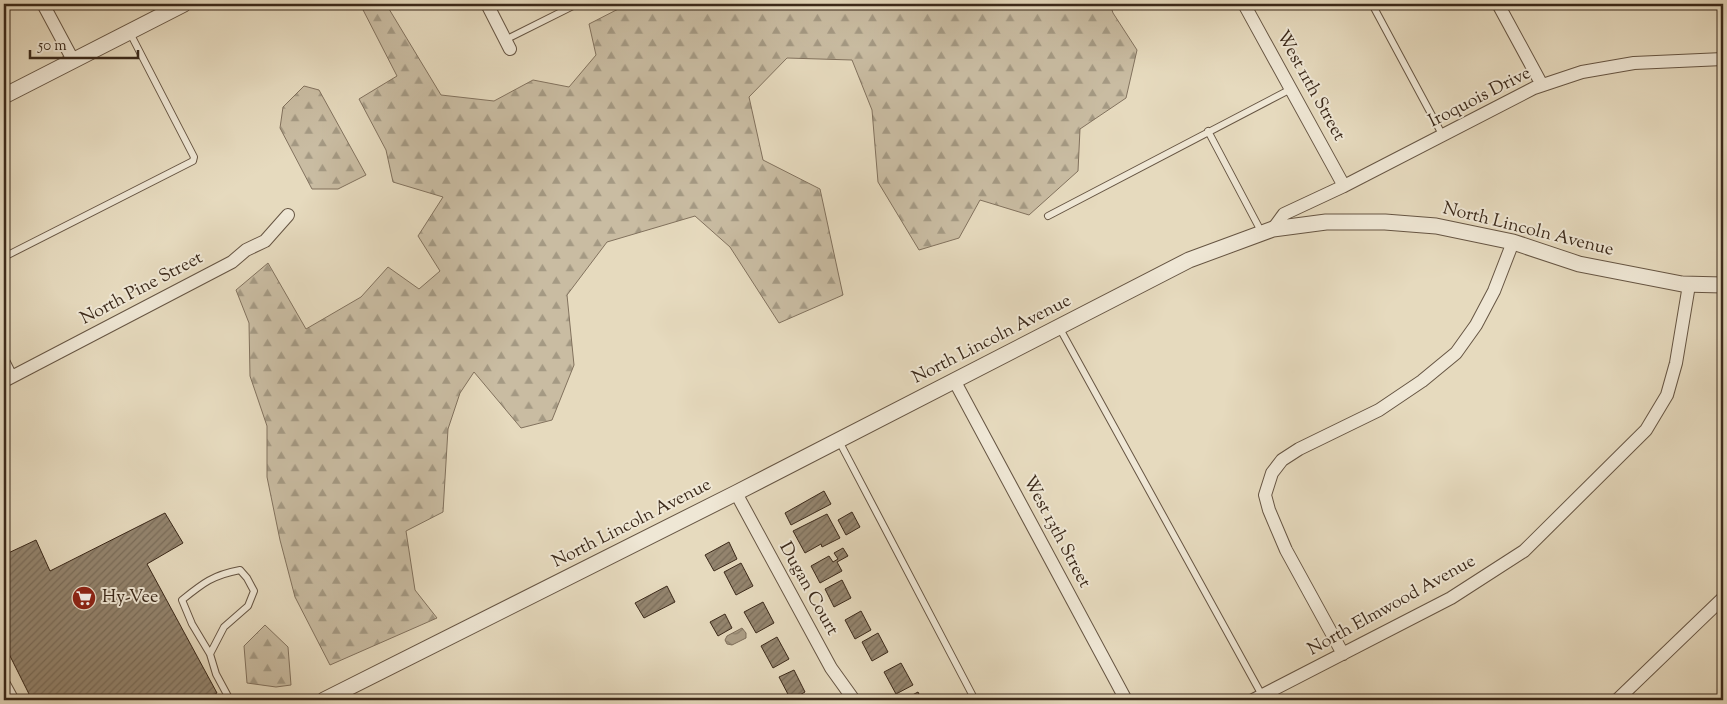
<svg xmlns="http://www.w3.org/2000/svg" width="1727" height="704" font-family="'Sorts Mill Goudy',serif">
<defs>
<pattern id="forest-firs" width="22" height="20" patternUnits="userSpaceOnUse" patternTransform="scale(1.25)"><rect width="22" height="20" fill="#c9bca2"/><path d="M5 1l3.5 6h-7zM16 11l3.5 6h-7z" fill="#a49983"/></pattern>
<pattern id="water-waves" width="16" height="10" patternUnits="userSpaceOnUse" patternTransform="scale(1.25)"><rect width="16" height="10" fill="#ac9e86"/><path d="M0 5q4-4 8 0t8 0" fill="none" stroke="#8d816d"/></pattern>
<pattern id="building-hatch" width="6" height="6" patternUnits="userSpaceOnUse" patternTransform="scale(1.25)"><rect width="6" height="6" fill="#94856f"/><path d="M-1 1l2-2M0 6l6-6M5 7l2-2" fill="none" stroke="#7a6d5a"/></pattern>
</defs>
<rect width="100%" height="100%" fill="#e6dabe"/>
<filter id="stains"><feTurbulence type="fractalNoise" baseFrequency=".004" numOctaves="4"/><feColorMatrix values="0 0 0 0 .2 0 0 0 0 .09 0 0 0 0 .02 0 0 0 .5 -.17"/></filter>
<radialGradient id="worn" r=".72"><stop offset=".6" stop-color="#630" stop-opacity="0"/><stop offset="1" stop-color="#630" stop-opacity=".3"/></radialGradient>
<path fill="url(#forest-firs)" stroke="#82725e" d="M360,4H386L441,95L494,101L533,80L569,87L596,55L589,24L628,4H1110L1113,13L1137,50L1126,98L1080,129L1078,171L1029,215L980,200L959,238L919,250L878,182L872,110L852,60L787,58L749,97L763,160L820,189L843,295L779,323L730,247L695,216L607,242L567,295L574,365L552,420L521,428L474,372L460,393L448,429L443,512L406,531L415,590L437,618L330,665L295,597L280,540L267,477V426L250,376L249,323L236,290L268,263L306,329L361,297L388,267L419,289L440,271L418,236L443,197L393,182L386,150L359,99L397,76Z
M304,86L319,90L366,175L338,189H312L280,128L283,107Z
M265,625L288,647L291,685L276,687L247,683L244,646Z"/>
<path fill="url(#water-waves)" stroke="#7f6f5b" d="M742,628L746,633V638L732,645L727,644L725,640L727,636Z"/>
<path fill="url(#building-hatch)" stroke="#3b291a" d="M824,491L831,504L791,525L785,513Z
M852,512L860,527L846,535L838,520Z
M165,513L183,543L147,564L217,693L204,700H32L7,650L9,639L4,625V555L36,540L50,571Z
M827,514L840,538L822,547L821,544L805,553L793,531Z
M729,542L737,559L714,571L705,555Z
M843,548L848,556L837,562L842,571L820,583L811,566L829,556L833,562L838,559L834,553Z
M741,563L753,586L736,595L724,572Z
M842,580L851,598L834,607L825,589Z
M667,586L675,602L644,618L635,603Z
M763,602L774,623L756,633L744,612Z
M861,611L871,630L855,639L845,620Z
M725,614L732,628L718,636L710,622Z
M878,633L888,652L872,661L862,642Z
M777,637L789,659L773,668L761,646Z
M901,663L913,685L896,694L884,672Z
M794,670L805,692L791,700L779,677Z
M918,692L922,700H903Z"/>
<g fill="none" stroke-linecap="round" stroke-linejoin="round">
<g stroke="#665543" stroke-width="8">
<path id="service" d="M1372,4L1443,136
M505,40L577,4
M1208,131L1262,233
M1048,216L1291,89
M4,257L193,161L194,157L130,33
M1059,327L1263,697
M839,441L975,700
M210,654L224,627L248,606L254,591L247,578L240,570C213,575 203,583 182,600L192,624L210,654L216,674L230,700
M4,678L16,700"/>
</g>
<g stroke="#665543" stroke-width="14">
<path id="minor" d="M43,4L73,60
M487,4L510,49
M1244,4L1344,186
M1498,4L1542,85
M1273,229L1284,214L1344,186L1534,88L1582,72L1634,63L1723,59
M4,363L11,377
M954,380L1126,700
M4,381L232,262L246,250L265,241L288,215
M736,493L831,668L854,700
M1343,654L1286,550L1269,510L1265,495L1272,473L1282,460L1299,449L1379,410L1422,381L1456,353L1476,325L1494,291L1513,242
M1253,700L1451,598L1524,551L1646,430L1667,395L1676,363L1689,285
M1617,700L1723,598"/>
</g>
<g stroke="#665543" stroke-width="17">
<path id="tertiary" d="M4,96L184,4
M324,700L736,493L1189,260L1273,229L1326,222H1385L1436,226L1513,242L1579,264L1682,284L1723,285"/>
</g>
<use href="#service" stroke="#efe7d5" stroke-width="6"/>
<use href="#minor" stroke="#efe7d5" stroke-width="12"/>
<use href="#tertiary" stroke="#efe7d5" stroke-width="15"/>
</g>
<defs>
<g id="supermarket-disc" transform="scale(1.25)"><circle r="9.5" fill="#8f2418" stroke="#efe7d5"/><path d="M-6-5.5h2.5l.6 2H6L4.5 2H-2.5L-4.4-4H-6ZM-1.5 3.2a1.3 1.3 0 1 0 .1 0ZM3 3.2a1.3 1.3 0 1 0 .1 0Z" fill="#fff"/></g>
</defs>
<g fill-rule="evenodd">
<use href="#supermarket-disc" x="84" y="598"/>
</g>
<g text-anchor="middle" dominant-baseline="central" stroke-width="4" stroke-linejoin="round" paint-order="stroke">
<g font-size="18" fill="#3b291a" stroke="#efe7d5">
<text transform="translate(1310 86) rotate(61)">West 11th Street</text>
<text transform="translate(1480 98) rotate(-27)">Iroquois Drive</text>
<text transform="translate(1528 230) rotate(14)">North Lincoln Avenue</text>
<text transform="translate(142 289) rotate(-28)">North Pine Street</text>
<text transform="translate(992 340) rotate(-27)">North Lincoln Avenue</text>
<text transform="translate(632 524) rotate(-27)">North Lincoln Avenue</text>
<text transform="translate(1056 532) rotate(62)">West 13th Street</text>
<text transform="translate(808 589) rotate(61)">Dugan Court</text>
<text transform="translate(1392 606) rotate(-29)">North Elmwood Avenue</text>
</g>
<g font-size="18" fill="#3b291a" stroke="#efe7d5" text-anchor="start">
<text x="102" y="598">Hy-Vee</text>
</g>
</g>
<rect width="1727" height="704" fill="none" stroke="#e6dabe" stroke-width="20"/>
<rect x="5" y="5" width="1717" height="694" fill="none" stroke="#3b291a" stroke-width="2.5"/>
<rect x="10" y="10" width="1707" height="684" fill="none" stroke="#3b291a"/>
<path d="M30 50v8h108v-8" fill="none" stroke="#3b291a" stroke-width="2.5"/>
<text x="38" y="50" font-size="15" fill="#3b291a" stroke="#efe7d5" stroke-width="4" paint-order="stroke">50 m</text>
<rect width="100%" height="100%" filter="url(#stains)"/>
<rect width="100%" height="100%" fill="url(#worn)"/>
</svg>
